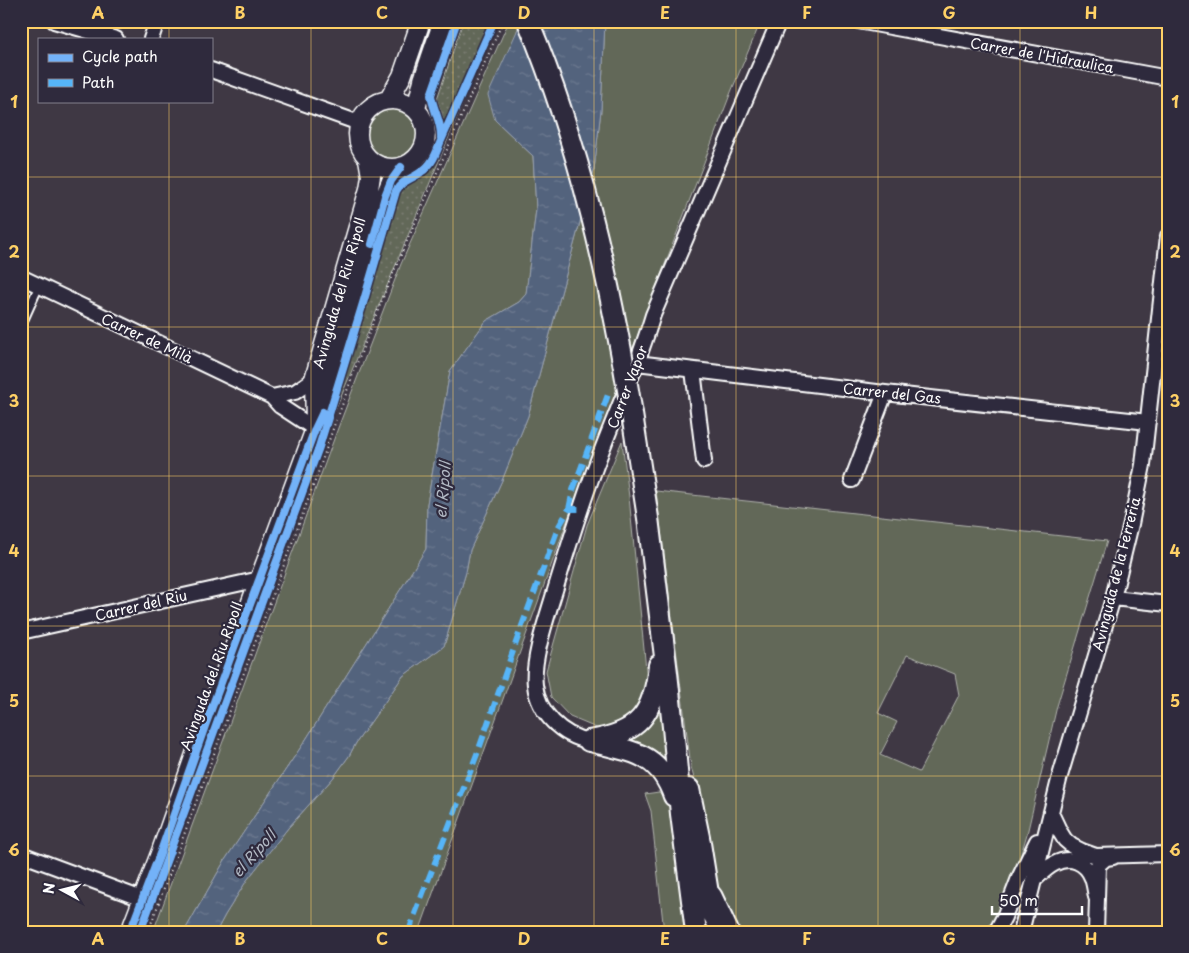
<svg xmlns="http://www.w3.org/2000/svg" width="1189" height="953" font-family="'Playpen Sans',sans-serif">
<defs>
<pattern id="park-dots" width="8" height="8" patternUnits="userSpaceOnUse" patternTransform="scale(1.25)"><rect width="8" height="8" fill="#626759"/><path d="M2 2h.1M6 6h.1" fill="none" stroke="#7a7e72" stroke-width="1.8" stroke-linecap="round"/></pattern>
<pattern id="water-ripples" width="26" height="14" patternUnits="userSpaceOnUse" patternTransform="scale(1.25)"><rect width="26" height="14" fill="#53637d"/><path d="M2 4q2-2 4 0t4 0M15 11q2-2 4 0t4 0" fill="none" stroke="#6d7a90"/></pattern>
</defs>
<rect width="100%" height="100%" fill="#3f3844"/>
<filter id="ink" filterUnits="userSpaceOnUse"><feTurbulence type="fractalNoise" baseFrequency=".02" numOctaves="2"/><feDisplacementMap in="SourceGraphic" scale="10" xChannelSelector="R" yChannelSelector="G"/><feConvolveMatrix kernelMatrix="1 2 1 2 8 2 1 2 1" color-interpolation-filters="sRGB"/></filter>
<g filter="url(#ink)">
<path fill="#626759" stroke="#b0b3ac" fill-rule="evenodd" d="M509,21H521L517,31L495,120L533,156L536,209L526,294L519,302L486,321L450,371L427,504L426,549L305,741L225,860L184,932H153L338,428L401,264Z
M605,21H761L731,92L578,491L419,932H216L225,915L247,880L288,828L333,778L349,756L356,743L403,676L444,646L466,572L470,550L503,478L528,416L594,170L601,110Z
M367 135a26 26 0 1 1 52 0a26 26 0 1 1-52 0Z
M622,441L629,497L647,680V701L632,717L606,732L570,717L551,697L546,671L587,525Z
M656,491L1107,541L1057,706L1027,834L1010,891L992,932H733L718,893L708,831L691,767ZM907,655L955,674L959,695L919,772L880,755L897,722L878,713Z
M659,701L669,768L647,747L622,743Z
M666,791L672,812L687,932H664L651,811L645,794Z"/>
<path fill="url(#park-dots)" stroke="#b0b3ac" d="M463,21H497L328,428L387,226L403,184L420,179L434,165L441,149L446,127L437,99Z"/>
<path fill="url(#water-ripples)" stroke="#98a1b1" d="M521,21H605L601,110L594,170L528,416L503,478L470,550L466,572L444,646L403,676L356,743L349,756L333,778L288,828L247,880L225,915L216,932H184L225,860L305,741L426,549L427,504L450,371L486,321L519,302L526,294L536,209L533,156L495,120L488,95L517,31Z"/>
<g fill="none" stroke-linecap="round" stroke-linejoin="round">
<g stroke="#fff" stroke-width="11">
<path id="service" d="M21,326L39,286"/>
</g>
<g stroke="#fff" stroke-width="18">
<path id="minor" d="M54,21L116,39
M858,21L1168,78
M151,39L157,21
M211,70L359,123
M21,277L272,397L280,406L315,429
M637,363L885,393L1148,422
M693,370L704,461
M272,397L295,392L314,379
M852,480L885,393
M1113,598L1168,604
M21,632L260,579
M589,741C562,736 538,713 535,685C532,661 546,620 553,597C566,554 579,512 594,471C607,435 622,400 636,365C642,348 648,332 653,315L779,21
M1051,813L1060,832L1065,840L1072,846L1082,851L1096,856L1168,854
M21,854L142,899
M1033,881C1040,875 1046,868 1054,864C1070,855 1086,862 1092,878C1094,884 1095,891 1096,897
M996,932L1004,917L1019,878L1037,841
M1021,932L1060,776L1113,598L1131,524L1143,465L1168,236
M1096,932L1098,865L1106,858L1113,857"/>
</g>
<g stroke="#fff" stroke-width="21">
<path id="tertiary" d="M389,99L402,76L421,21
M358 134a34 34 0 1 1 68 0a34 34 0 1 1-68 0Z
M416,109L423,80L443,21
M315,423L314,379L369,189L371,176L368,159
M130,932L161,851L205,726L315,429L323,412L385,196L391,181L401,167"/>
</g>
<g stroke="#fff" stroke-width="24">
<path id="secondary" d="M632,414L648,518L667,673L673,727L681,814L696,932
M589,741C639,734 654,714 659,665
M594,742C633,752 659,753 674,796
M689,789L699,837L711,912"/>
</g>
<g stroke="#fff" stroke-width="30">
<path id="motorway" d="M709,898L725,932"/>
</g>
<path stroke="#fff" stroke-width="2" stroke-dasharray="1 4" stroke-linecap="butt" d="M339,414L354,371L388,285L503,21
M148,932L318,473L336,420"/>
<use href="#service" stroke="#2f2a3d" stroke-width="7"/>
<use href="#minor" stroke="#2f2a3d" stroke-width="14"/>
<use href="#tertiary" stroke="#2f2a3d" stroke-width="18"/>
<use href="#secondary" stroke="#2f2a3d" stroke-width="20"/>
<use href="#motorway" stroke="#2f2a3d" stroke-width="26"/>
<g stroke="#fff" stroke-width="24" stroke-linecap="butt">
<path id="secondary-bridge" d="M528,21C580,146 610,280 632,414"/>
</g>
<use href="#secondary-bridge" stroke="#2f2a3d" stroke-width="20"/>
<path stroke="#56b5f8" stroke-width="6" stroke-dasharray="12 6" stroke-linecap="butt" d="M569,509L573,490L609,392
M409,932L413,919L479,749L519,634L558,528L569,509H581"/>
<g stroke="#2f2a3d" stroke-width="11">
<path id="cycleway" d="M441,138C442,122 433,110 431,95L457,21
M372,244L385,196L391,181L401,167
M130,932L161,851L205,726L315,429L323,412
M140,932L319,447L364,300L396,191C402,180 412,179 421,172C432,165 436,154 440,143L494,21"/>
</g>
<use href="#cycleway" stroke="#73b2f8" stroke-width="8"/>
</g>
</g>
<path fill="none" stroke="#ffd166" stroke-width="1" stroke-opacity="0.55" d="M169,21V39M311,21V932M453,21V932M594,21V932M736,21V932M878,21V932M1020,21V932M169,101V932M21,177H1168M21,327H1168M21,476H1168M21,626H1168M21,776H1168"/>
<g text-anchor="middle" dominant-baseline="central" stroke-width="4.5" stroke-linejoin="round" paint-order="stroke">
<g font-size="14" fill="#fff" stroke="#2f2a3d">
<text transform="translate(1042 55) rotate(10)">Carrer de l'Hidraulica</text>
<text transform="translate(339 293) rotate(-74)">Avinguda del Riu Ripoll</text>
<text transform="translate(147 338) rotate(25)">Carrer de Milà</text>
<text transform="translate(627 387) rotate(-69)">Carrer Vapor</text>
<text transform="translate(892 393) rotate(6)">Carrer del Gas</text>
<text transform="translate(1116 574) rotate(-76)">Avinguda de la Ferreria</text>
<text transform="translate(141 605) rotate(-13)">Carrer del Riu</text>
<text transform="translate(211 676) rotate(-70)">Avinguda del Riu Ripoll</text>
</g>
<g font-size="15" font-style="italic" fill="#b2b9c4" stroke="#2f2a3d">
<text transform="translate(442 490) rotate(-85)">el Ripoll</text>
<text transform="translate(253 853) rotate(-48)">el Ripoll</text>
</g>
</g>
<rect width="1189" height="953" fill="none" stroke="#2f2a3d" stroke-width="55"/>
<rect x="38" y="38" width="175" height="65" fill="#2f2a3d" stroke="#827f8b"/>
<rect x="48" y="54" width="25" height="8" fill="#73b2f8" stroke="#827f8b"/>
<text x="82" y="62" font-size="15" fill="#ffffff">Cycle path</text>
<rect x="48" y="79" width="25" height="8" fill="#56b5f8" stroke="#827f8b"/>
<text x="82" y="88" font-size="15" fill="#ffffff">Path</text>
<g transform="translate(62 890) rotate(277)" stroke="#2f2a3d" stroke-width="4" paint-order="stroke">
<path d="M0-4L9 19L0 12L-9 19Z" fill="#ffffff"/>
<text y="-8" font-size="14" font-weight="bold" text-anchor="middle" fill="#ffffff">N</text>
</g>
<path d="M992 906v8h90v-8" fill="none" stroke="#ffffff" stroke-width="2.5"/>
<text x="999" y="906" font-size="15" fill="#ffffff" stroke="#2f2a3d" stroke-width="4" paint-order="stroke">50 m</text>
<rect x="28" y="28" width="1134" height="898" fill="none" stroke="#ffd166" stroke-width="2"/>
<g font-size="16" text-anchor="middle" font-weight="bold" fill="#ffd166">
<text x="98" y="19">A</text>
<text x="240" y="19">B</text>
<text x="382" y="19">C</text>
<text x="524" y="19">D</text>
<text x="665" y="19">E</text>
<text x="807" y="19">F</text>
<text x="949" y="19">G</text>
<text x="1091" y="19">H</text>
<text x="14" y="108">1</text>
<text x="1175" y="108">1</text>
<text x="14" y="258">2</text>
<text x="1175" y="258">2</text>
<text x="14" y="407">3</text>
<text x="1175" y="407">3</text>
<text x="14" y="557">4</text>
<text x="1175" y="557">4</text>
<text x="14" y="707">5</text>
<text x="1175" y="707">5</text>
<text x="14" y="856">6</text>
<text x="1175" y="856">6</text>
<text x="98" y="945">A</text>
<text x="240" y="945">B</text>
<text x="382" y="945">C</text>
<text x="524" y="945">D</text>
<text x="665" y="945">E</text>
<text x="807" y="945">F</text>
<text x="949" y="945">G</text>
<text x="1091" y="945">H</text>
</g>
</svg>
